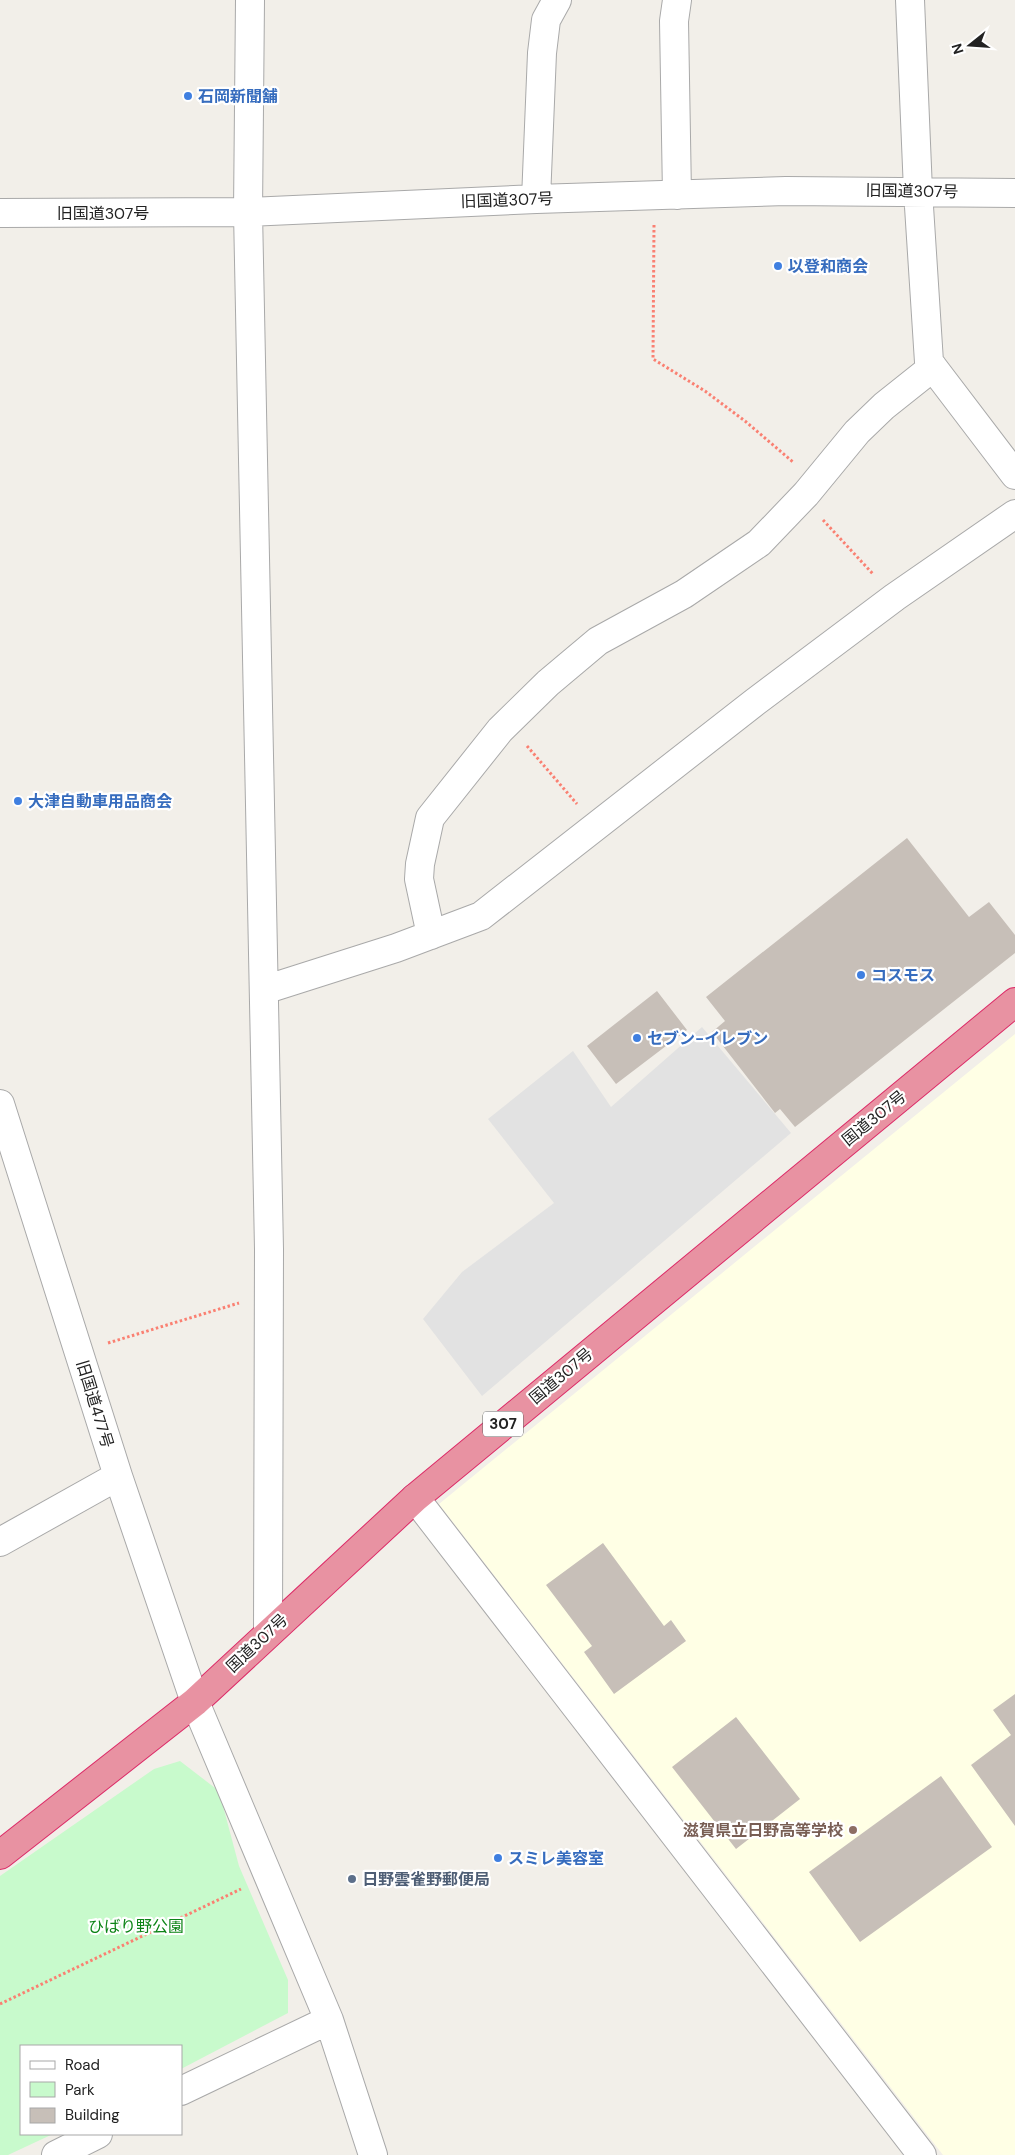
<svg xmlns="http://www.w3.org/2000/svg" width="1015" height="2155" font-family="'DM Sans','Noto Sans JP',sans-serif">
<rect width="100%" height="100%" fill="#f2efe9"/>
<path fill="#ffffe5" d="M1015,1034V2155H943L439,1504Z"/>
<path fill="#c8facc" d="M180,1761L219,1791L239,1866L288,1980V2013L181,2069V2046H21V2134H53L8,2155H0V1876L154,1769Z"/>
<path fill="#e2e2e2" d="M702,1027L791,1133L482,1396L423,1319L462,1272L554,1203L488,1119L573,1051L611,1107Z"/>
<path fill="#c7bfb8" d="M907,838L969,917L989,902L1015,935V953L795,1127L780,1109L775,1113L712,1032L725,1021L706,997Z
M657,991L687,1030L616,1084L587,1046Z
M603,1543L664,1626L671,1620L686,1641L614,1694L584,1652L592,1646L546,1585Z
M1015,1694V1826L971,1765L1011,1735L993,1710Z
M736,1717L800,1799L736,1849L672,1767Z
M941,1776L992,1847L860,1942L809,1872Z"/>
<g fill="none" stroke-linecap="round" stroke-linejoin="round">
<g stroke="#a9a9a9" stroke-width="30">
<path id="minor" d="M250,0L248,212L269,1249L268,1632
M910,0L918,191L929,362L1015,475
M677,195L674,21L677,0
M536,199L542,53L546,20L557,0
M0,213L248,212L536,199L786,191L1015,193
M431,935L419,879L420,864L430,818L500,730L548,683L598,641L684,594L759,543L806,494L857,432L884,406L933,367
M264,990L396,948L481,916L755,702L895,597L1015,514
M0,1104L118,1476L195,1702L329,2020L373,2155
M415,1498L922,2155
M0,1542L118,1476
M181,2091L329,2020
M56,2155L98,2134"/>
</g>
<g stroke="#dc2a67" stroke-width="30">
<path id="highway" d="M0,1855L195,1702L415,1498L1015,1002"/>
</g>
<path stroke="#fa8072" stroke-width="3" stroke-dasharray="2.5 2.5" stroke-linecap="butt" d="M654,225L653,359L705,391L745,421L793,462
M823,520L873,574
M527,746L577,804
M108,1343L239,1303
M0,2004L241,1889"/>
<use href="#minor" stroke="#fff" stroke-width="28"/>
<use href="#highway" stroke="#e892a2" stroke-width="28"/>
</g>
<g fill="#3f7fe0" stroke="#fff" stroke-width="2">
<circle cx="188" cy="96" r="5"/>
<circle cx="778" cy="266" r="5"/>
<circle cx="18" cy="801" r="5"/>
<circle cx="861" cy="975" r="5"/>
<circle cx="637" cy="1038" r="5"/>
<circle cx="498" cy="1858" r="5"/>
</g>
<circle fill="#8d6e63" stroke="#fff" stroke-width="2" cx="853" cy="1830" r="5"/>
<circle fill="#5c6f8a" stroke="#fff" stroke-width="2" cx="352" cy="1879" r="5"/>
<g text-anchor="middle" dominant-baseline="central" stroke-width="4.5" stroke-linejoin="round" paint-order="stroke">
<rect fill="#fff" stroke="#646464" stroke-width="1" x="483" y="1411.5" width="40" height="25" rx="4"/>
<g font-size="15" font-weight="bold" fill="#222">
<text x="503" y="1424">307</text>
</g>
<g font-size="16" font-weight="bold" fill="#366cbe" stroke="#fff" text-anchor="start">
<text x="198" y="96">石岡新聞舗</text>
<text x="788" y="266">以登和商会</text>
<text x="28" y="801">大津自動車用品商会</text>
<text x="871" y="975">コスモス</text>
<text x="647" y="1038">セブン-イレブン</text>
<text x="508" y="1858">スミレ美容室</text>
</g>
<g font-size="16" fill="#222" stroke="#fff">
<text transform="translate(912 191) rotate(1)">旧国道307号</text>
<text transform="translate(507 200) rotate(-2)">旧国道307号</text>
<text x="103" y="213">旧国道307号</text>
<text transform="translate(874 1118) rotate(-39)">国道307号</text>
<text transform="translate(561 1376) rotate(-40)">国道307号</text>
<text transform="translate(95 1404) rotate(73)">旧国道477号</text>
<text transform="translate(257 1643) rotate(-43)">国道307号</text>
</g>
<g font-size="16" font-weight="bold" fill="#785e54" stroke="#fff" text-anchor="end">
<text x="843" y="1830">滋賀県立日野高等学校</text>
</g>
<g font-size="16" font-weight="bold" fill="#4e5e75" stroke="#fff" text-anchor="start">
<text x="362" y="1879">日野雲雀野郵便局</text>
</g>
<g font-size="16" fill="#0c8416" stroke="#fff">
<text x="136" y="1926">ひばり野公園</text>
</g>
</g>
<rect x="20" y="2045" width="162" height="90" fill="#ffffff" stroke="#a7a7a7"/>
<rect x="30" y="2061" width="25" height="8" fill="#ffffff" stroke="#a7a7a7"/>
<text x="65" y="2070" font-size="15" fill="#222222">Road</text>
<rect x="30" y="2082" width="25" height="15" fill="#c8facc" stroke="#a7a7a7"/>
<text x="65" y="2095" font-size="15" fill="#222222">Park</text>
<rect x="30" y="2108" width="25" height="15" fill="#c7bfb8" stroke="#a7a7a7"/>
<text x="65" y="2120" font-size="15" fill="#222222">Building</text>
<g transform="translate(970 45) rotate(253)" stroke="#ffffff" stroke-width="4" paint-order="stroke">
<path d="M0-4L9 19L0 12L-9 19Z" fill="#222222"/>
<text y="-8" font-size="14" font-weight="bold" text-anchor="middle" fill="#222222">N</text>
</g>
</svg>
